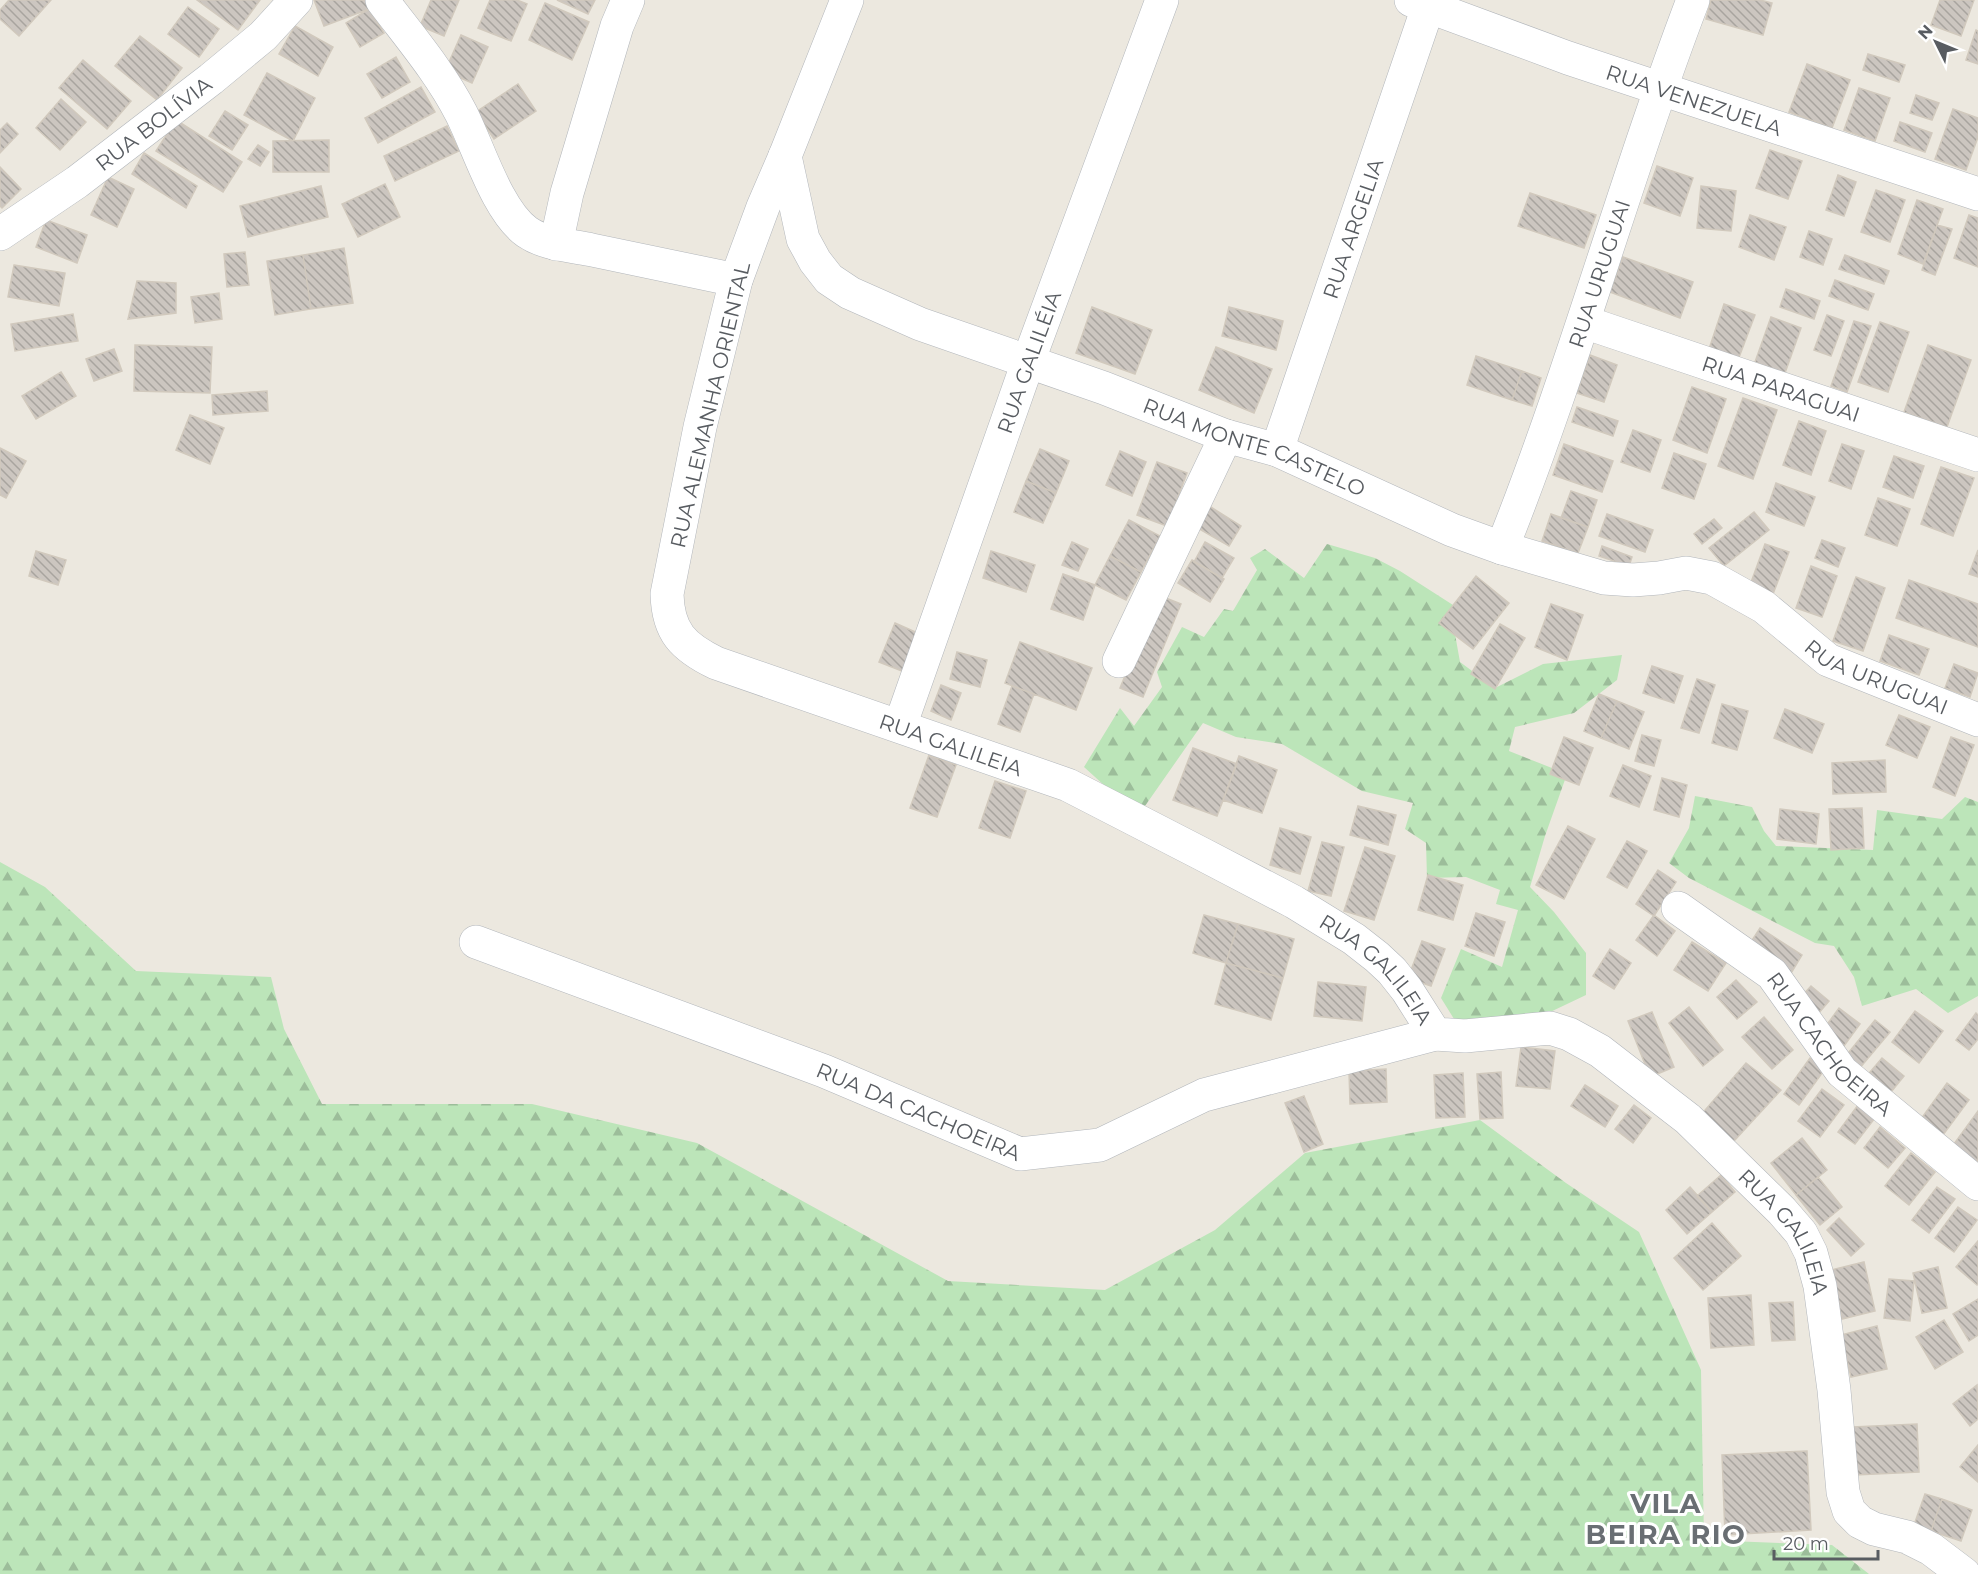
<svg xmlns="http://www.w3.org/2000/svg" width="1978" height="1574" font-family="Montserrat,sans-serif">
<defs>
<pattern id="forest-firs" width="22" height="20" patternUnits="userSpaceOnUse" patternTransform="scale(1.5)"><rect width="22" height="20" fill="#bce5b9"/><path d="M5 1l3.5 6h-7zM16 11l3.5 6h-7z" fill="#9cbd9a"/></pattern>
<pattern id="building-back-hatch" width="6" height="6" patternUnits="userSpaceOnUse" patternTransform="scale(1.5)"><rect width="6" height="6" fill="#ccc6c0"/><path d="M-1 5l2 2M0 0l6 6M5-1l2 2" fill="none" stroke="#a8a49f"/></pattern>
</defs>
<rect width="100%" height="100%" fill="#ece8df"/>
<path fill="url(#forest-firs)" d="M1327,544L1375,558L1400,571L1453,605L1455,634L1460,662L1495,688L1543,664L1622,655L1617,680L1574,713L1515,727L1509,751L1567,774L1545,836L1530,887L1554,912L1586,953V995L1546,1014L1459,1027L1441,998L1461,949L1502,967L1518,910L1496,904L1500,890L1466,877L1427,878L1426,843L1405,829L1413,803L1362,791L1282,744L1236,737L1203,723L1138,816L1084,767L1120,708L1134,726L1162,687L1157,672L1182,627L1204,637L1224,609L1233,611L1257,570L1250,558L1265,549L1304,578Z
M1695,796L1752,807L1764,831L1776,846L1873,850L1877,810L1942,819L1965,797L1978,802V996L1948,1013L1916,989L1862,1006L1854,977L1834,946L1815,943L1689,878L1669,863L1689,828Z
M0,862L45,887L136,971L271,977L284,1029L322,1104H532L697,1143L948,1281L1105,1290L1215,1230L1305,1153L1480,1120L1566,1183L1639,1232L1701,1370L1704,1540L1832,1545L1869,1574H0Z"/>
<path fill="url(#building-back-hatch)" stroke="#d1c9bd" stroke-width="1.5" d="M9,0H51L19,36L0,19V10Z
M197,0H260L238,30Z
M314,0H366L369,9L324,26Z
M431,0H459L444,36L420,26Z
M490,0H517L527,4L511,41L478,28Z
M557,0H595L588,14Z
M1711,0H1760L1772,3L1763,35L1706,19Z
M1940,0H1974L1961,36L1931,25Z
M545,3L589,22L572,60L529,40Z
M188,7L219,29L199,57L168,34Z
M369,9L384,33L360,47L346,23Z
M295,26L333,47L318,76L279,54Z
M1976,30L1978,31V64L1966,60Z
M461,35L488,47L472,83L445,71Z
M140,36L182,68L157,100L115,66Z
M1868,54L1905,65L1899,82L1863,70Z
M396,57L410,82L382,98L367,74Z
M83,60L131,101L107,129L59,88Z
M1807,64L1850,80L1832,128L1789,112Z
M267,73L315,98L293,141L244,115Z
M518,84L536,111L494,139L476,112Z
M421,87L435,112L378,143L365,118Z
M1859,88L1890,98L1875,141L1844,130Z
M1916,95L1939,103L1932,120L1910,113Z
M61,99L86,122L60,150L36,128Z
M1953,109L1978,118V137L1966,170L1935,159Z
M225,111L248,125L232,150L209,136Z
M176,120L242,162L223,192L156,151Z
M1900,122L1932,133L1925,152L1894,141Z
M7,123L18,134L0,153V130Z
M447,126L459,151L395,181L384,156Z
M329,140V172H273V141Z
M258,145L269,152L260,166L248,159Z
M1770,150L1802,161L1788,199L1756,188Z
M144,153L197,186L186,208L132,174Z
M1657,166L1693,178L1680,216L1644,203Z
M0,167L21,189L2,208L0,206Z
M1838,175L1856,182L1844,216L1826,210Z
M108,177L134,189L117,227L91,215Z
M385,184L400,217L358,237L342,204Z
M321,186L328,217L248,237L240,206Z
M1701,186L1736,191L1731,231L1697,228Z
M1876,190L1905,200L1890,242L1861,232Z
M1530,193L1596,215L1584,248L1518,226Z
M1917,200L1943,209L1923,264L1898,254Z
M1750,215L1786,227L1774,260L1739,247Z
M1969,215L1978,218V267L1954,258Z
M46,220L87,235L77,263L36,247Z
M1937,225L1952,229L1935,275L1922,270Z
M1809,231L1832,239L1823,265L1800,257Z
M344,248L353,303L311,309L303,255Z
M245,252L249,285L227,287L224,254Z
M303,255L311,309L275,315L267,261Z
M1845,255L1889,271L1884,284L1839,269Z
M1623,257L1693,282L1680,318L1610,292Z
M14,265L65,273L59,306L8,297Z
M1835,280L1874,294L1868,310L1829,296Z
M137,281L176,283V313L128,319Z
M1786,289L1820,301L1814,319L1780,307Z
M219,293L222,319L195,323L191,297Z
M1724,304L1755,315L1738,360L1709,349Z
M1092,307L1152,330L1135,374L1076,353Z
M1229,307L1283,321L1276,350L1222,336Z
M73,314L78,341L15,351L11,324Z
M1827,315L1844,321L1831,356L1814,350Z
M1771,317L1801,328L1785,373L1755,362Z
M1854,321L1871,326L1847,392L1831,386Z
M1880,322L1909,332L1888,392L1858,382Z
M135,345L212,347L210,393L134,391Z
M1928,345L1971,360L1947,427L1904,412Z
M1216,347L1272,369L1254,413L1199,390Z
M114,349L122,371L94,381L86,359Z
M1590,355L1617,365L1604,402L1577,393Z
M1476,356L1522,371L1512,400L1467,385Z
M1522,371L1541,378L1532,406L1512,400Z
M61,372L76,396L36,419L22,396Z
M1692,387L1726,399L1707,453L1673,440Z
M267,391L268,411L213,415L212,395Z
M1743,398L1777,410L1753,479L1718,466Z
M1577,407L1618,421L1613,436L1572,422Z
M190,415L224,428L210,464L176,450Z
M1799,421L1826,431L1811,475L1783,465Z
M1633,430L1661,440L1650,472L1621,462Z
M1564,444L1613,461L1602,492L1553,475Z
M1842,444L1864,451L1851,489L1829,481Z
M0,448L26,461L6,498L0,495Z
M1040,449L1069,461L1056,493L1026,481Z
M1120,451L1146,462L1132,496L1106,485Z
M1674,453L1706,464L1694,499L1662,488Z
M1894,456L1924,466L1913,498L1883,487Z
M1157,462L1187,473L1167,526L1137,515Z
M1941,467L1974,478L1953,536L1921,524Z
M1026,481L1056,493L1043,523L1014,512Z
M1776,483L1815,497L1804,526L1766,512Z
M1571,491L1597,500L1588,527L1561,518Z
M1878,498L1910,509L1897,546L1865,535Z
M1206,504L1241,526L1229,546L1194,526Z
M1754,512L1769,530L1724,566L1709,548Z
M1551,514L1588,527L1578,553L1542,541Z
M1607,514L1653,530L1645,552L1599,536Z
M1714,519L1722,528L1702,544L1694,534Z
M1129,520L1160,536L1141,572L1110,556Z
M1822,540L1845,548L1838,567L1815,558Z
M1072,542L1088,549L1078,571L1062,565Z
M1205,542L1234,558L1222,578L1194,562Z
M1765,544L1789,552L1773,594L1750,585Z
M1602,546L1632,557L1629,566L1599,556Z
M1978,550V577L1969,574Z
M36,551L66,560L58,585L29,576Z
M991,551L1035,565L1026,592L983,578Z
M1110,556L1141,572L1126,600L1095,585Z
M1192,560L1224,579L1210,602L1178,583Z
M1811,566L1837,576L1822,617L1796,608Z
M1063,574L1095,585L1083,620L1051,609Z
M1476,576L1509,603L1473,649L1439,623Z
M1856,577L1885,588L1863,651L1833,641Z
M1909,580L1978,604V647L1896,618Z
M1158,595L1181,604L1143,697L1120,688Z
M1551,604L1583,615L1567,660L1535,647Z
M895,623L922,635L907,673L879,662Z
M1500,624L1525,638L1495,689L1471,674Z
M1889,635L1929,649L1919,675L1880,661Z
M1020,642L1092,668L1076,710L1005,683Z
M957,652L987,660L980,687L950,679Z
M1954,664L1978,673L1970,697L1945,688Z
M1652,666L1683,676L1674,703L1643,693Z
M1697,679L1715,685L1699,733L1681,728Z
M941,685L961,693L951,720L931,711Z
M1012,686L1034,694L1020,732L998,724Z
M1599,694L1617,701L1601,738L1584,731Z
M1617,701L1644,712L1629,749L1601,738Z
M1722,704L1748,711L1737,750L1712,743Z
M1785,709L1824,724L1812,753L1774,738Z
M1899,715L1930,727L1917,758L1886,745Z
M1642,735L1661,740L1654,766L1635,761Z
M1564,737L1593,748L1579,785L1550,774Z
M1951,737L1974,745L1955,796L1933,787Z
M1193,748L1237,764L1217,816L1173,800Z
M929,755L956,765L937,817L910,808Z
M1239,756L1277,770L1262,813L1223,800Z
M1885,760L1886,792L1833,794L1832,763Z
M1623,765L1651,776L1639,807L1610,796Z
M1662,778L1687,785L1679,817L1654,810Z
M995,781L1026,791L1010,838L979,828Z
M1358,806L1396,815L1388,845L1350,835Z
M1862,808L1864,848L1831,850L1829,809Z
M1780,809L1819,814L1816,844L1777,839Z
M1568,826L1595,839L1564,899L1536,885Z
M1280,828L1311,837L1300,874L1270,865Z
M1627,841L1647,851L1627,888L1607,877Z
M1322,842L1344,847L1331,896L1308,891Z
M1365,847L1395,856L1374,920L1344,911Z
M1658,870L1676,882L1654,916L1636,904Z
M1428,875L1463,885L1453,920L1418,910Z
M1476,913L1505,922L1494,956L1465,946Z
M1204,915L1238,924L1226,963L1193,953Z
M1654,915L1675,931L1657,956L1636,940Z
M1238,924L1294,939L1283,978L1226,963Z
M1760,928L1802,955L1790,975L1747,948Z
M1422,941L1445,949L1431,986L1408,978Z
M1692,942L1726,963L1708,991L1674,970Z
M1610,949L1631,963L1614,989L1593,976Z
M1226,963L1283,978L1271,1020L1215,1004Z
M1736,980L1757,1002L1737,1019L1717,997Z
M1318,982L1366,987L1362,1021L1314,1016Z
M1811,986L1829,1001L1818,1014L1800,998Z
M1689,1007L1723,1050L1703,1066L1669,1023Z
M1839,1008L1860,1024L1844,1046L1823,1030Z
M1915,1011L1943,1031L1919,1063L1892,1042Z
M1652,1012L1674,1067L1650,1077L1628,1021Z
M1976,1013L1978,1015V1039L1969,1050L1956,1040Z
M1764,1017L1793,1050L1772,1069L1742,1037Z
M1875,1020L1890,1032L1859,1069L1845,1057Z
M1521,1047L1555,1051L1550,1089L1516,1086Z
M1810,1058L1825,1069L1799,1105L1784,1094Z
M1882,1058L1904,1076L1887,1097L1865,1078Z
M1746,1063L1781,1090L1734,1141L1699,1117Z
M1386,1069L1387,1102L1350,1104L1349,1071Z
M1501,1072L1503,1118L1480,1119L1477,1074Z
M1463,1073L1465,1117L1436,1118L1434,1075Z
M1947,1083L1969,1100L1940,1139L1918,1123Z
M1585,1085L1618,1106L1605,1127L1571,1106Z
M1822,1089L1844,1105L1820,1137L1798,1121Z
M1304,1096L1323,1144L1304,1152L1285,1103Z
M1634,1105L1651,1118L1633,1143L1615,1129Z
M1858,1105L1875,1118L1855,1144L1838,1132Z
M1978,1111V1160L1974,1165L1951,1148Z
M1880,1127L1905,1148L1888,1168L1864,1148Z
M1802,1138L1827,1170L1796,1195L1771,1163Z
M1911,1153L1935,1172L1909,1205L1885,1186Z
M1721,1175L1735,1192L1712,1212L1697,1196Z
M1818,1177L1842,1207L1820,1225L1796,1195Z
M1690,1187L1712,1212L1687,1234L1666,1210Z
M1937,1187L1955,1199L1929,1233L1912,1220Z
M1958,1207L1977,1220L1954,1252L1935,1238Z
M1839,1218L1864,1244L1851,1256L1827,1230Z
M1712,1223L1741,1256L1703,1290L1674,1258Z
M1978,1241V1284L1977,1285L1956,1267Z
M1864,1262L1875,1311L1842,1319L1831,1270Z
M1938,1267L1947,1308L1922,1313L1913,1273Z
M1889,1279L1914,1281L1910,1321L1884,1318Z
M1751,1295L1754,1345L1711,1348L1708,1298Z
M1978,1299V1335L1969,1341L1953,1314Z
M1793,1302L1795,1340L1772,1341L1769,1303Z
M1944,1320L1963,1352L1935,1369L1916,1337Z
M1877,1326L1887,1369L1851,1377L1841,1335Z
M1977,1385L1978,1419L1970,1426L1953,1404Z
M1917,1424L1919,1472L1855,1475L1853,1427Z
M1978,1445V1482L1960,1467Z
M1807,1451L1811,1530L1725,1535L1722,1455Z
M1925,1494L1942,1499L1931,1531L1914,1525Z
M1942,1499L1972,1510L1961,1541L1931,1531Z"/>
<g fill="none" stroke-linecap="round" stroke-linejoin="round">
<g stroke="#b2b6bb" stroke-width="34">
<g id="minor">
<path d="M382,0C409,36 440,72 461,113C478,146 497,211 527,232C546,245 570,245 592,250C640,260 688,270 736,280"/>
<path id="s1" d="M847,0L785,156L763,207L736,280L700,427L667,594C668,632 683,647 716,663L1068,785L1202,854L1294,902L1354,939L1377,957L1392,971L1407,990L1435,1034L1465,1036L1550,1028L1569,1034L1600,1051L1688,1119L1782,1211L1801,1233L1811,1253L1820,1286L1834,1390L1843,1492L1849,1511L1860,1522L1874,1529L1907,1537L1931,1549L1964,1574"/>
<path id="s2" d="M1411,0L1568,58L1978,194"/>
<path id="s3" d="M785,156L803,239L815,261L829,279L850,293L920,324L1104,388L1226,436L1277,450L1452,530L1502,548L1604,578L1633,580L1659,578L1686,573L1712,578L1764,607L1828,660L1978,720"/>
<path id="s4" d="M0,234L77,182L211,79L263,36L296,0"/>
<path d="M556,244L567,193L617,26L628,0"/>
<path id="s5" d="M1584,322L1978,455"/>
<path id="s6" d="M1277,450L1428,7"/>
<path id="s7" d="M1502,548C1574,368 1624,181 1693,0"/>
<path d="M1119,661L1226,436"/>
<path id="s8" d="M900,726L1028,362L1162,0"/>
<path id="s9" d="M1678,908L1772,974L1842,1072L1978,1184"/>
<path id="s10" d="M476,942L824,1071L1020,1154L1100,1145L1204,1095L1435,1034"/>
</g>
</g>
<use href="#minor" stroke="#fff" stroke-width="33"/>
</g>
<g text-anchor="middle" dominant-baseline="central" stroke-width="6" stroke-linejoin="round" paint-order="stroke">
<g font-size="21" fill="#585c61" stroke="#fff">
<text stroke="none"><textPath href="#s2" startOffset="300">RUA VENEZUELA</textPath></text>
<text stroke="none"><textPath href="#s4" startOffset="189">RUA BOLÍVIA</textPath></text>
<text stroke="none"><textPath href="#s6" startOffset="234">RUA ARGELIA</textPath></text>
<text stroke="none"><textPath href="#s7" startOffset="291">RUA URUGUAI</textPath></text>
<text stroke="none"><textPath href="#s8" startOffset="386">RUA GALILÉIA</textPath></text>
<text stroke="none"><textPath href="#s5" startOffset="208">RUA PARAGUAI</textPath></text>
<text transform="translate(710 405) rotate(-77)">RUA ALEMANHA ORIENTAL</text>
<text stroke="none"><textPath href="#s3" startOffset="591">RUA MONTE CASTELO</textPath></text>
<text stroke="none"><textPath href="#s3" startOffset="1268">RUA URUGUAI</textPath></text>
<text stroke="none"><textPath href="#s1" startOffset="962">RUA GALILEIA</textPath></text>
<text stroke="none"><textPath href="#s1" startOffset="1448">RUA GALILEIA</textPath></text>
<text stroke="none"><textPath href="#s9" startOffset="206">RUA CACHOEIRA</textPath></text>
<text stroke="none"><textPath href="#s10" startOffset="474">RUA DA CACHOEIRA</textPath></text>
<text stroke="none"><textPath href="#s1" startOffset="1970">RUA GALILEIA</textPath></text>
</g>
<g font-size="27" font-weight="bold" letter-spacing="1.5" fill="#696e73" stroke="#fff">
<text x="1666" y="1503">VILA<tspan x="1666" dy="31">BEIRA RIO</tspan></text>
</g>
</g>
<g transform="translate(1936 42) rotate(313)" stroke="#ffffff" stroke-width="4.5" paint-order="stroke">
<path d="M0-4.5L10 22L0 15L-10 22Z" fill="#585c61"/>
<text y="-9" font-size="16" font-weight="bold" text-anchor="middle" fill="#585c61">N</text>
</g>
<path d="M1774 1550v9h104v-9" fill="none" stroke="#585c61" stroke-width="3"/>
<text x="1783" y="1550" font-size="18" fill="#585c61" stroke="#ffffff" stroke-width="4.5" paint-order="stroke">20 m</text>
</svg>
